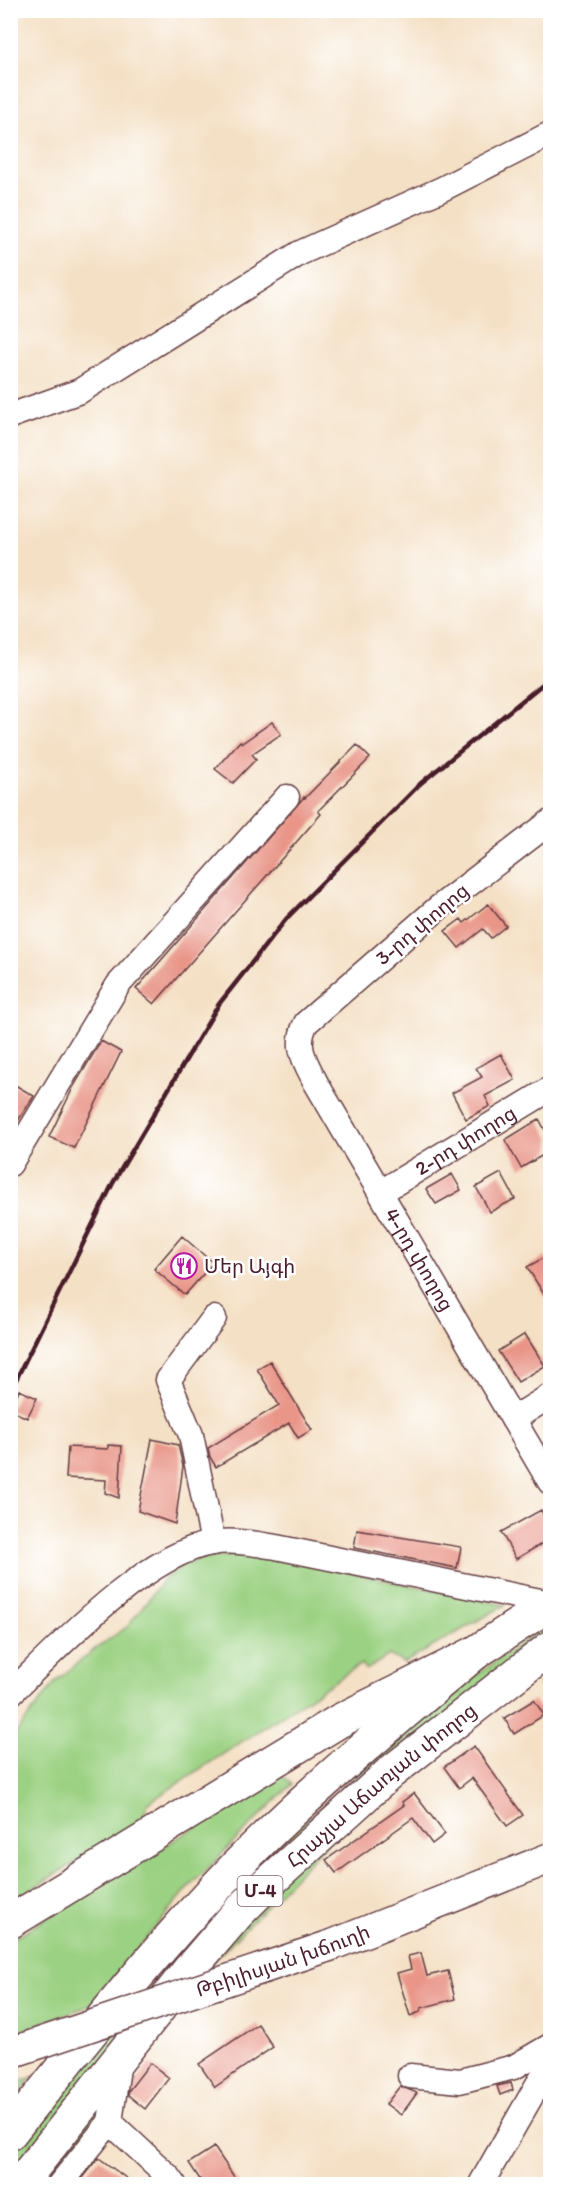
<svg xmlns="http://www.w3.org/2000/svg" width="561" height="2195" font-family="Itim,'Noto Sans Armenian',sans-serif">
<rect width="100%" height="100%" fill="#fff"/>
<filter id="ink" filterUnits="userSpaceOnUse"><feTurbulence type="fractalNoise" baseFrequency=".0167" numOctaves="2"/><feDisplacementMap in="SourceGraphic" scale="12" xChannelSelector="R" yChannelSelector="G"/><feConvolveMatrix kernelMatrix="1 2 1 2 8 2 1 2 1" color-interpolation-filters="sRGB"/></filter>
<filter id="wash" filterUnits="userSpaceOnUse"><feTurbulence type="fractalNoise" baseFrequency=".008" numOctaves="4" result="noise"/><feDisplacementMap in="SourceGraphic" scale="24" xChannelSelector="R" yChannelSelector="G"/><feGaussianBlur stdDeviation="1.35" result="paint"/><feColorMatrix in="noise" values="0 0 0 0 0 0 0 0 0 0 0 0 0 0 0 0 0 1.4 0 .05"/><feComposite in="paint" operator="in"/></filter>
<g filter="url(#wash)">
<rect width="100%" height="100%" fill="#f4e0c5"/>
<path fill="#9bd182" stroke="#727856" stroke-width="1.5" d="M248,1555L286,1559L505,1605L404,1663L389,1655L366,1670L361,1664L148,1803L140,1824L11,1901L10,1741L56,1681L95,1649L128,1626L164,1579L185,1564L207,1557Z
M550,1623V1634L476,1688L11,2172V2155L29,2132L166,1966L281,1841L423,1717L470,1680Z
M550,1678V1702L539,1684Z
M281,1775L292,1784L189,1887L91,2005L11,2034V1940Z
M32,2077L11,2105V2085Z
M102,2095L109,2103L49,2184H31Z"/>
<g id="blocks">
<path fill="#e99689" d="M272,722L281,734L252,754L256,759L233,783L215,769L240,741L242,743Z
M357,745L370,758L318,811L321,814L154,1004L136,989L304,797L305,798Z
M488,904L506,926L491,938L483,929L459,948L445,931L461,919L464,923Z
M101,1041L121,1052L74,1148L49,1137L74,1086Z
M501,1054L515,1080L485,1096L490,1106L466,1119L452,1093L482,1077L476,1068Z
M10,1082L34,1096L10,1133Z
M539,1119L550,1139V1151L521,1168L505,1140Z
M501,1173L515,1199L490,1212L476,1187Z
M452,1174L461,1190L436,1204L426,1189Z
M182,1236L213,1263L185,1295L154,1269Z
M545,1257L550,1267V1304L527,1267Z
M525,1334L545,1366L518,1382L498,1351Z
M270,1361L312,1430L298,1438L289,1423L216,1467L210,1457L208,1448L279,1405L257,1369Z
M19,1390L37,1398L27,1418L10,1410Z
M152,1439L178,1445L183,1466L175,1524L138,1511Z
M108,1445L122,1446L119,1498L105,1493L106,1480L66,1478L68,1447L108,1449Z
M541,1510L550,1527V1539L516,1559L501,1532Z
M357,1530L461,1547L457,1568L354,1548Z
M534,1700L544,1715L514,1734L504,1718Z
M474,1746L523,1815L507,1826L472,1778L459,1788L444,1767Z
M414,1793L445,1834L432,1844L413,1818L336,1873L326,1860L404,1805L402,1802Z
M421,1953L427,1976L448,1971L455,1999L421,2008L420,2012L410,2016L397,1973L411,1969L408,1956Z
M258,2024L273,2047L215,2087L199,2064Z
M150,2063L169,2078L145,2109L128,2095L129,2090Z
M511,2083L513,2090L500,2095L497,2086Z
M400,2086L417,2093L401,2115L386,2104Z
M214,2147L239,2184H203L189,2163Z
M99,2158L134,2184H78Z"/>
</g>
</g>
<g filter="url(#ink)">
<use href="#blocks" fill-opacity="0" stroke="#643c42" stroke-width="1.5"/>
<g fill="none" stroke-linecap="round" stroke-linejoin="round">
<g stroke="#643c42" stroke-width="27">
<g id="minor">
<path d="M10,416L80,391L300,253L442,189L550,134"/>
<path id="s1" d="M550,822L438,908L306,1023C294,1047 305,1061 316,1083L550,1482"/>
<path d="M10,1164L118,985L287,797"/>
<path id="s2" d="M381,1192L550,1089"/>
<path d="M513,1419L550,1396"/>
<path d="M213,1543L191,1435L168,1380L214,1318"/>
<path d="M10,1694C58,1647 146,1554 212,1543C233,1539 256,1544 276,1547L550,1603"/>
<path d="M410,2076L460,2081L514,2067L550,2046"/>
<path d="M110,2122L169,2177L174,2184"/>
<path d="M60,2184L110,2122L119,2061"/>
<path d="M481,2184L550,2063"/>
</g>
</g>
<g stroke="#643c42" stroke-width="36">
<g id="highway">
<path d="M10,1922L339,1721L475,1653L550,1604"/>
<path d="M10,2133C87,2037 163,1939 250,1852C321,1781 399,1718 475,1653"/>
<path id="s3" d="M20,2184L189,1970L238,1913L266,1885L391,1772L550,1648"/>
</g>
</g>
<use href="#minor" stroke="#fff" stroke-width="24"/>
<use href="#highway" stroke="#fff" stroke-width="33"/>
<path stroke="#4a1f2b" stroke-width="4.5" d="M10,1392L113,1183L219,1004L287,918L421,783L550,678"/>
<g stroke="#643c42" stroke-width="33" stroke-linecap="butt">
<g id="major-bridge">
<path id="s4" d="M10,2053L332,1945L550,1858"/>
</g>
</g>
<use href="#major-bridge" stroke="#fff" stroke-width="30"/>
</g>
</g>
<defs>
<g id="restaurant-ring" transform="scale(1.35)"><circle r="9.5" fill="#fff" stroke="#b5179e" stroke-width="1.5"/><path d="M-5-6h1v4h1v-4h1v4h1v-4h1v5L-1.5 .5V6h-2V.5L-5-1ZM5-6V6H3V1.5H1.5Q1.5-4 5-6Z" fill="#b5179e"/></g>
</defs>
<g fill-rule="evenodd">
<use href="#restaurant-ring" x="184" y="1266"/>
</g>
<g text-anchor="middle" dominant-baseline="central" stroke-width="5" stroke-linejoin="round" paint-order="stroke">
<rect fill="#fff" stroke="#80626b" stroke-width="1.5" x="237.5" y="1876" width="45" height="30" rx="4.5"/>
<g font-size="18" font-weight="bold" fill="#4a1f2b">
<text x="260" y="1891">Մ-4</text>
</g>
<g font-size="20" fill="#4a1f2b" stroke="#fff">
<text transform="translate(422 924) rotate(-40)">3-րդ փողոց</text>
<text stroke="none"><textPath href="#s2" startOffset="99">2-րդ փողոց</textPath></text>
<text stroke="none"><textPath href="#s1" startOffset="585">4-րդ փողոց</textPath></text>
<text stroke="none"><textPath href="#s3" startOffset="540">Հրաչյա Աճառյան փողոց</textPath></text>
<text stroke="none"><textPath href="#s4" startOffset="288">Թբիլիսյան խճուղի</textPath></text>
</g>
<g font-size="20" fill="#4a1f2b" stroke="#fff" text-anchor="start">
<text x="204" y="1266">Մեր Այգի</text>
</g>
</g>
<rect width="561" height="2195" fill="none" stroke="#fff" stroke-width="36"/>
</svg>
